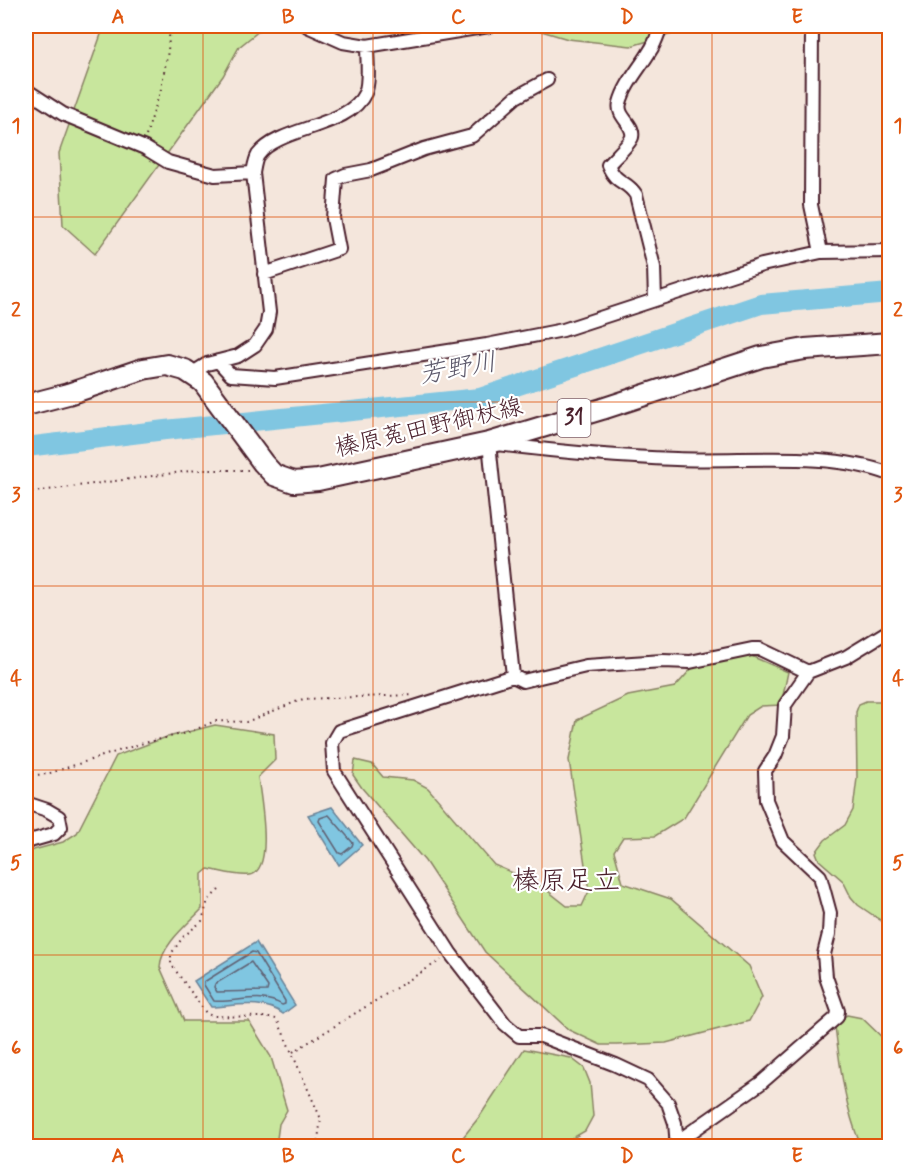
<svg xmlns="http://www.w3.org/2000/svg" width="915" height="1172" font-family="Mynerve,'Klee One',sans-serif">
<rect width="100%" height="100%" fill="#f4e6dc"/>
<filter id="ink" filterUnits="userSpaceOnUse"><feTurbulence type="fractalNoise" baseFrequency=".0167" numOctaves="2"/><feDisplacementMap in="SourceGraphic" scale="12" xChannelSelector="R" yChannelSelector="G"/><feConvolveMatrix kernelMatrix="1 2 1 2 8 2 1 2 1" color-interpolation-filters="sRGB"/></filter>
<g filter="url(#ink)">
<path fill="#c8e69d" stroke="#898264" stroke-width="1.5" d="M104,26H265L239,47L223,76L95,254L63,225L59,153Z
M525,26H686L676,33L631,46L568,39Z
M751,656L788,672L781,705L761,706L747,715L684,818L655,836L623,837L614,851L623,883L671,899L749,966L762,997L749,1021L666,1043L617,1045H601L569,1030L485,952L425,861L362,788L353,775L355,760L372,764L383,777L413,780L428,788L494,865L539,884L567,906H582L589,891L569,760L577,720L628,696L675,687L693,667Z
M866,701H889V926L858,905L851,897L843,881L819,860L816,852L825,840L845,825L853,810L857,778L856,712L859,704Z
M215,725L274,734L275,760L258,777C260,795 275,871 250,875C240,877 219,871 208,869L202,874V909C188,924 161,945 160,967L184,1021H249L271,1057L287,1110L279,1124L276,1146H26V852L63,842L77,833L116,756L164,738Z
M847,1015L862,1018L889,1044V1146H861C845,1108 840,1067 835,1026L840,1019Z
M524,1049L571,1058L584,1068L590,1083L593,1116L585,1131L571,1139L551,1146H456L480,1116Z"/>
<path fill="#80c6e1" stroke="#6a8398" stroke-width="1.5" d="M332,807L362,845L339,865L308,815Z
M256,942L295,1005L283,1014C264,999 234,1006 211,1007L194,981Z"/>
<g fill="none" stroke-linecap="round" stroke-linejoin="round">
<path stroke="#606274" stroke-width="1.5" d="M329,815L353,843L352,846L342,854L339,853L319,821L320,818Z
M252,952L256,953L285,1001V1004L282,1005C263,992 235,1003 214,1001L204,985V982Z
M251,962L268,987L267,991L217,992L214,987L215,984Z"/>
<path stroke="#80c6e1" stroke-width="20" d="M26,447L165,430L480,398L761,304L890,293"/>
<g stroke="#4a1f2b" stroke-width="16">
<path id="minor" d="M307,26L343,42L367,46L489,26
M812,26L811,205L821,252
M26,90L63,114L145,148L168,162L215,175L253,173
M264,274L339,249L333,218L336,179L345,175L371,170L424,149L472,136L516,97L547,80
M655,300L654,267L636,195C626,179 617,186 608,165C614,158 630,144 632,137C635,124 616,117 620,103C625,84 640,68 650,51C655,44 658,34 661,26
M218,361L231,375L275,378L487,345L563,330L762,265L821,252L890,251
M191,374L207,364L238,356L255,345L266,329L269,312L253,173C254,168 255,160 258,155C280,126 349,128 365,93C370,81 367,60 367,46
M513,676L489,443C551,451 613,457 676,459C745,462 825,450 890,474
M26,803L47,810L59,817L61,827L54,834L26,842
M676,1138L684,1137L761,1083L837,1017L838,1011L826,977L824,954L829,934L830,913L820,876L783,841L766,800L765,771L775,756L783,736L785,705L808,672L846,657L890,630
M677,1146L675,1123L668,1103L648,1080L616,1065L541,1036H519L505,1024L451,954L334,771L332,743L339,731L513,676L523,681L586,666L663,661L690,662L752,649H760L808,672"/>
</g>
<g stroke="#4a1f2b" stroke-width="24">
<path id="primary" d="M26,405L68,394L143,369L167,365L185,370L203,382L263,463L274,475L294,482L318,480L489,443L602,409L761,357L805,349L890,343"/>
</g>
<path stroke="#4a1f2b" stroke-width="2" stroke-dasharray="1.5 4.5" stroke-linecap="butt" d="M146,136L161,89L168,51L170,26
M26,493L197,470H251
M26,776L47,774L140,744L190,732L215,721L246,722L303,699L414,695
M219,890L208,900L202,921L183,937L171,954V964L206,1013L212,1016L262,1017L277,1019L321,1119L317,1146
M293,1052L441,960"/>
<use href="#minor" stroke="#fff" stroke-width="12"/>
<use href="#primary" stroke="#fff" stroke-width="20"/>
</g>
</g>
<path fill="none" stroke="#e0560e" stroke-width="1.5" stroke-opacity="0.55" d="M203,26V1146M373,26V1146M542,26V1146M712,26V1146M26,217H890M26,402H890M26,586H890M26,770H890M26,955H890"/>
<g text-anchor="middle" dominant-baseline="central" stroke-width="4.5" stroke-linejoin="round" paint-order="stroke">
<rect fill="#fff" stroke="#80626b" stroke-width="1.5" x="557.5" y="399" width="33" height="38" rx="4.5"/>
<g font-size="22" font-weight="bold" fill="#4a1f2b">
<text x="574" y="418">31</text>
</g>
<g font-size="24" fill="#4a1f2b" stroke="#fff">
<text transform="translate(429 428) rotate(-13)">榛原菟田野御杖線</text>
</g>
<g font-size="26" font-style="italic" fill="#5d596b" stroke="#fff">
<text transform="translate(458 369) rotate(-10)">芳野川</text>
</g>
<g font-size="27" fill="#4a1f2b" stroke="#fff">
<text x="566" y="881">榛原足立</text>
</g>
</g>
<rect width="915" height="1172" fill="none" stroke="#fff" stroke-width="66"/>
<rect x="33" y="33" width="849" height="1106" fill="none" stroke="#e0560e" stroke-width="2"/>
<g font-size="20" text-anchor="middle" font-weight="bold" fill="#e0560e">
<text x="118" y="23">A</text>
<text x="288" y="23">B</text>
<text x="458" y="23">C</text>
<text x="627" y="23">D</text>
<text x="797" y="23">E</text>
<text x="16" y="132">1</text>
<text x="898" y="132">1</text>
<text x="16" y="316">2</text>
<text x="898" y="316">2</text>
<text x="16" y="501">3</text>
<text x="898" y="501">3</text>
<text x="16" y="685">4</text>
<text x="898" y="685">4</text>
<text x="16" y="869">5</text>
<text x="898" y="869">5</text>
<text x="16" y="1054">6</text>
<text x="898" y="1054">6</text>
<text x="118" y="1162">A</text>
<text x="288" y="1162">B</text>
<text x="458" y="1162">C</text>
<text x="627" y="1162">D</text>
<text x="797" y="1162">E</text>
</g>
</svg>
